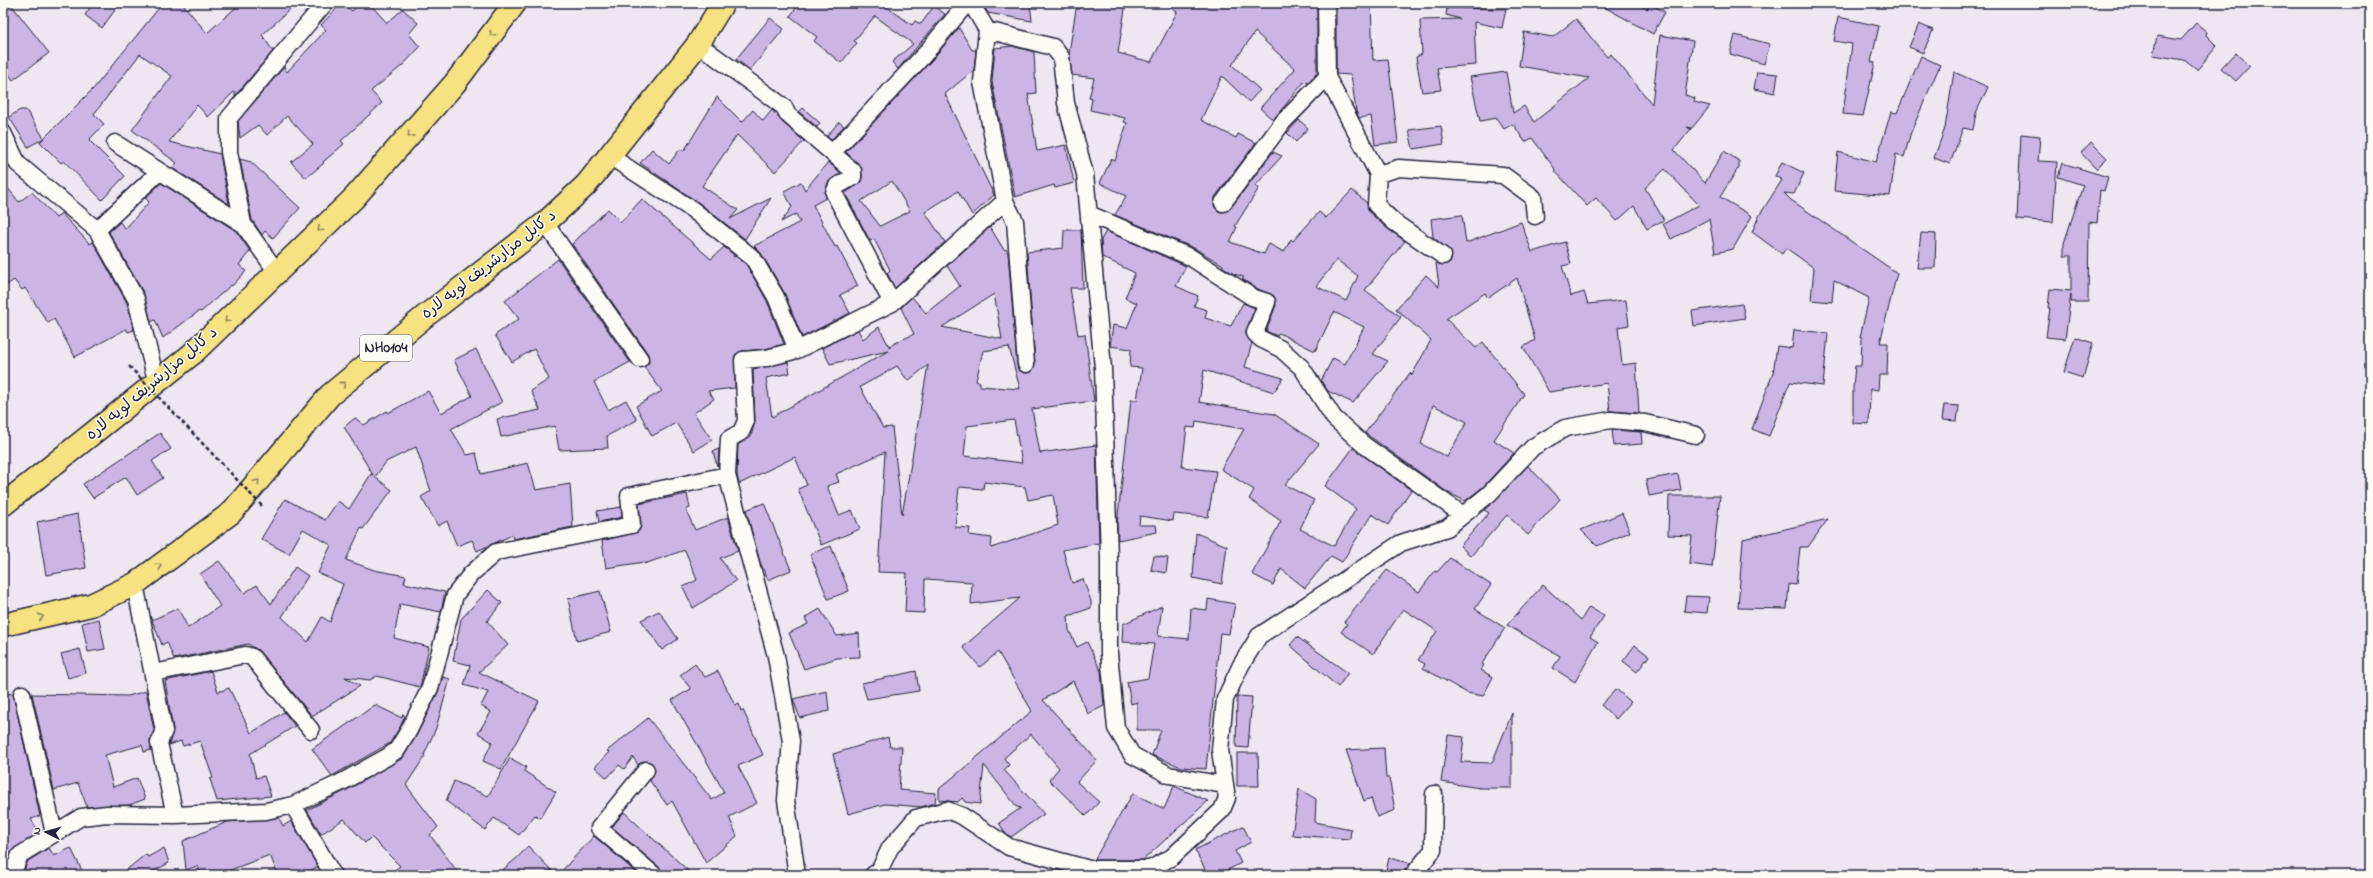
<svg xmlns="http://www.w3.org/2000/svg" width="2373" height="878" font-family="'Indie Flower','Playpen Sans Arabic',sans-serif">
<rect width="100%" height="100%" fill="#eee7f2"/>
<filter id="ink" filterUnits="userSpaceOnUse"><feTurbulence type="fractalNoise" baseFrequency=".025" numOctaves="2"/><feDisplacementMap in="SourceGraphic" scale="8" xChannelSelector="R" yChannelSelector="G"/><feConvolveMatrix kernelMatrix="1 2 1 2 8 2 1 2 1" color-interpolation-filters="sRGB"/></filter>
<g filter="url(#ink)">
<path fill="#cbb5e5" stroke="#22223b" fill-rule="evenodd" d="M3,3H10L49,53L13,80L3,66Z
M93,3H120L102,28L85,15Z
M163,3H182L207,33L241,3H297L262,35L273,51L235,96V91L208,117L197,105L169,142L220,154L229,204L172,168L177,163L132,130L172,76L140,54L94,114L104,124L89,140L125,176L102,200L64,161L61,163L40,142L94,88Z
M342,3L352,11L361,3H369L387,23L403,9L418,23L409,34L420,47L403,65L371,91L382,103L341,141L344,144L323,162L324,163L306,178L291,162L313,144L287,116L267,135L258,125L240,138L238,121L284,67L287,72L326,30L321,25Z
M800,3H886L884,5L912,25L915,21L921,24L934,6L945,14L898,69L892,62L913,44L875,16L854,41L857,43L841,63L814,41L817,37L790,16Z
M982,3H1030L1032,21L988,13Z
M1080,3H1126L1118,53L1151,62L1177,12L1165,3H1317V73L1307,83L1305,81L1273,120L1260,108L1295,69L1255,32L1232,65L1260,90L1249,102L1222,76L1201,120L1236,138L1238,134L1256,143L1215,197L1214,206L1218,211L1222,212L1230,209L1273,152L1282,156L1255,186L1259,188L1235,226L1237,227L1230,242L1264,254L1269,244L1284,252L1291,239L1293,241L1319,212L1326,218L1352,190L1367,203L1369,212L1388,229L1405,241L1365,290L1401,317L1373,354L1388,361L1353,403L1328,391L1321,381L1333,358L1345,364L1364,327L1334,312L1315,351L1279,333L1277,336L1266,331L1276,305L1274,296L1256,288L1242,279L1244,277L1234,274L1223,267V265L1194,248L1115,215L1126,196L1100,183L1111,159L1115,161L1127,123L1124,122L1125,118L1090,110L1092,99L1089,98L1094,78L1072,75L1069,53L1076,9H1079ZM1337,260L1358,276L1346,301L1316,286Z
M1336,3H1371L1373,60L1388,59L1398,142L1375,145L1371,116L1359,118L1356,111L1351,75L1336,74Z
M1597,3H1637L1647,9L1650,4L1665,12L1653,34Z
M1447,8L1506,9L1502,28L1474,22L1476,65L1437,68L1441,90L1422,92L1416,57L1422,54L1420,20L1460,19L1446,15Z
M1838,17L1879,26L1871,62L1875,63L1863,116L1843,114L1852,44L1834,41Z
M770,18L784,29L750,70L736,59Z
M1576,19L1607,57L1611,54L1652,104L1660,35L1693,41L1685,95L1695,98L1694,102L1710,106L1692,128L1687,127L1691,129L1674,150L1705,183L1724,151L1739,161V167L1720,197L1752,216L1733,249L1715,253L1709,219L1671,239L1663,224L1699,205L1665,169L1645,188L1664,220L1647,229L1634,206L1617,221L1596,198L1587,206L1554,170L1555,169L1532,138L1525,142L1513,124L1504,129L1496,118L1480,121L1470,77L1506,72L1513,113L1524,106L1534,122L1589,78L1519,66L1524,32L1553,37Z
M2196,23L2207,32L2206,35L2217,46L2197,70L2184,60L2153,55L2157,36L2181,40Z
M1919,24L1933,30L1923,53L1909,47Z
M959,28L972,50H976L974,70L945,94L994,195L972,215L958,191L925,212L945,242L895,288L887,273L890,270L874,239L870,241L845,193L858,185L862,177L861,167L846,152L931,61ZM892,181L910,211L880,226L861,201Z
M1735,35L1770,44L1764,64L1730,54Z
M1012,46L1034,52L1036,93L1028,94L1037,151L1066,145L1074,183L1055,188L1054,185L1015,197L992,82L995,48Z
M2235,53L2250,66L2236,81L2221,68Z
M1921,56L1940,65L1911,132L1904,157L1896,154L1890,196L1834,191L1838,152L1876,162L1891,112L1897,113Z
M1757,72L1778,74L1775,93L1754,89Z
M1954,72L1988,87L1976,113L1973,130L1963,128L1950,164L1934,158L1945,128Z
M717,97L742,122L753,110L763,121L772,110L782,122L804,141L775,172L737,135L702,186L738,210L730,219L771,198L745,239L699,203L640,163L652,149L669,164L680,149L684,151Z
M803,108L820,123L817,127L799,112Z
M20,110H26L44,138L28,147L9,117Z
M1299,120L1308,128L1296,142L1287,133Z
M839,122L844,126L831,140L827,136Z
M1441,126L1444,144L1413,149L1409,130Z
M2021,134L2040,136L2038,161L2057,162L2053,222L2017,219Z
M2091,142L2107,158L2096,169L2081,153Z
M240,159L251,162L300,208L273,238L265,231L262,235L252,220Z
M828,162L841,173L828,182L825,193L826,198L813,205L835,247L837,246L858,286L840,295L850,313L802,337L784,292L761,253L754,246L800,222L796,214L781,222L792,207L784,191L801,182L805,190Z
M1782,162L1804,173L1794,194L1784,193L1791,200L1897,273L1880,343H1888L1887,375H1879L1878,390L1870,389L1869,424L1853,423V387L1855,366H1861L1862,337H1860L1869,298L1834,280L1832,302L1811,300L1814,268L1786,248L1782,254L1752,232L1759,216L1782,180L1775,176Z
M2062,163L2108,177L2104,191L2100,190L2097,223L2089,222L2088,302H2071V294L2065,339L2046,337L2050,308H2048L2050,289L2071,291V256H2064V243L2083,185L2058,177Z
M3,182L19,202L32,192L56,218L61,213L90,244L93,242L127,303L134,330L128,332L126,329L75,357L54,319L48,323L25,288L22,290L14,280L3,288Z
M161,183L236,231L250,251L239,265L246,271L232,286L231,285L201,312L199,311L163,338L155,320L151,322L144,294L109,232L120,222L125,229L149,202L145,198Z
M642,199L711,259L724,247L734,255L733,257L735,256L746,264L767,301L784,344L765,349L742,351L735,355V388L708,391L714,399L694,413L712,440L694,451L676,423L652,436L636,406L662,391L644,367L649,363L648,354L572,244L608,209L621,222Z
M1462,215L1466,243L1521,222L1532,252L1565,242L1571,264L1562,266L1571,296L1584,292L1588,304L1626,300L1629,325L1618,327L1622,365L1636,363L1639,413L1610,411L1607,383L1549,392L1523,347L1535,340L1517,278L1488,298L1485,293L1446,319L1476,348L1483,342L1524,394L1494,440L1514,453L1483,487L1465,501L1447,492L1365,433L1410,373L1412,375L1431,340L1396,309L1426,275L1439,287L1436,263L1443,265L1451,261V252L1433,237L1431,219ZM1433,405L1467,422L1447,457L1421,444Z
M990,227L1004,250L1006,249L1008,253L1017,365L1018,370L1026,373L1032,372L1035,363L1027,252L1063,248L1064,230H1081L1083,288H1070L1078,335L1085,334L1094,401L1032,409L1040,453L1096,445L1099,543L1063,550L1072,583L1083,579L1091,601V608L1068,616L1069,630L1077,647L1087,642L1101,671L1104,706L1088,714L1073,681L1043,700L1097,760L1077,782L1099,802L1086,816L1049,780L1059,768L1031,734L1004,758L1009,765L1004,770L1044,814L1011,837L1005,833L999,823L1021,808L1017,807L984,765L980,804L965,802L962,798L958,802L939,800V789L1032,711L998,652L980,667L963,647L1020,598L971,604L972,582L925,579L924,613L905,612L907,573L878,572L885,452L836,474L839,482L827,486L839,515L852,510L860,529L821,545L798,489L807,485L795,457L739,484L737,474L738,445L751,436L755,421L753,369L788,362L790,373L766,378L772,417L888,351L830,364L822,348L858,330L863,339L879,327L890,348L889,346L914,334L901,308L912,297L926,313L960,286L947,266ZM994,294L1002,339L942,327ZM1009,347L1020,389L980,386V382L976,381L983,351ZM928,365L902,515L892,427L883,428L860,387L897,366L908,381ZM1014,420L1022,463L964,456L967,426ZM984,482L1025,487L1028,500L1053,495L1058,525L991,548L992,538L969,535L970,528L955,527L959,487L983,489Z
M1106,231L1186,266L1176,286L1198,296L1194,306L1207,310L1205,318L1231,326L1243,303L1255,308L1246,330V335L1252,343L1245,367L1283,378L1274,392L1204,370L1199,402L1274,414L1319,444L1285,485L1314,500L1300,529L1334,546L1356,509L1325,486L1353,448L1411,490L1388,525L1372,514L1342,562L1331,556L1305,588L1281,569L1273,585L1252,574L1281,521L1249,499L1254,490L1221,469L1244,429L1196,421L1195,428L1187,427L1182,467L1216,471L1208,517L1174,514L1173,521L1140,516L1139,525H1156L1157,532L1118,540L1117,524L1131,400H1137L1142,368L1130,367L1131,349L1110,346L1113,325L1127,328L1137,303L1125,298L1135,273L1102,257L1101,240Z
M1921,233L1936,234L1935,268H1917Z
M558,259L630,362L594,382L608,410L626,400L637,420L607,436L608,448L559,450L555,426L501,437L497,419L540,410L531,391L549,379L534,349L512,362L495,335L519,319L505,301Z
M1742,304L1745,318L1694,326L1692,311Z
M1794,330L1828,333L1823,386L1790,382L1769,436L1752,429L1773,373L1777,346L1792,348Z
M2075,337L2093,343L2083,378L2064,372Z
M476,349L502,402L451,429L467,455L476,453L481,474L528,463L536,490L570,484L573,527L513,539L512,535L477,551L472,540L457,546L447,521L438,526L421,497L431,491L416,447L386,462L375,477L392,490L363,529L361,528L346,560L374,570L406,576L404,583L445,592L441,612L400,604L394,638L429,647L420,687L377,676L370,680L345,677L360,686L312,716L259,651L248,644L174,659L167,642L162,645L152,620L178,608L188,628L220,606L200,574L219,561L244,593L257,585L271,604L295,567L308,576L282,617L308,642L322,617L330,622L343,584L318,573L331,545L303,529L289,554L261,539L285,499L325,520L338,501L349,509L371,474L373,475L344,427L355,418L364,425L387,411L388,413L428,391L441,413L472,396L454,360Z
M1944,405L1959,406L1957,421L1942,420Z
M1612,430L1641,432L1642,444L1614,446Z
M160,433L171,449L152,461L163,478L137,495L126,477L93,498L83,484Z
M719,449L718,465L717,466L713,451Z
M1528,466L1560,499L1528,535L1507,515L1471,556L1460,546L1489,513L1484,510Z
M1678,474L1681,490L1649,496L1646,480Z
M687,494L690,508L686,510L695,530L728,517L738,551L720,558L736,581L693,608L683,587L697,580L685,550L644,564V562L606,568L602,541L638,532L641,524L639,504Z
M1669,496H1720L1712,567L1689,564L1692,536L1668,535Z
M764,503L791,570L768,580L760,562L746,510Z
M621,507L622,517L599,522L597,511Z
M1622,513L1630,532L1597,546L1581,530Z
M78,514L86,568L46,575L37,522Z
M1828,519L1808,547H1800L1796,585L1789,584L1787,609L1738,608L1743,539Z
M1196,533L1227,546L1222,584L1193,578Z
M831,546L849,591L828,599L810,554Z
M1154,556L1168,558L1166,573L1151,570Z
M1450,558L1491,585L1475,609L1505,628L1482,664L1484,665L1481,670L1493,677L1483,696L1467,693L1423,668L1425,664L1418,660L1437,631L1403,609L1373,654L1341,632L1347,624L1344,622L1387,570L1419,592L1435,571L1437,572Z
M1543,585L1581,620L1589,607L1604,616L1590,637L1598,642L1575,682L1553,668L1560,656L1507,625Z
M488,590L502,603L487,621L508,645L479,672L539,701L501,769L483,761L492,742L478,733L491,712L481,706L488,692L464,685L470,665L453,661L461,619Z
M600,591L611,632L577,641L568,599Z
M1686,596L1709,597L1707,613L1684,611Z
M1208,599L1235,604L1229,634L1220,633L1206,769L1181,767L1152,755L1161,730H1137V702L1131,704L1127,682L1148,678L1154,644L1122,642L1123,624L1162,606L1158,636L1189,639L1191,608L1207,610Z
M820,609L837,636L859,633L860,657L837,658L804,669L789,633L808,624L805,618Z
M659,611L678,639L662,650L641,620Z
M99,619L105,649L88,652L82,623Z
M1297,637L1348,673L1338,687L1290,645Z
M1635,645L1649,656L1637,672L1623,661Z
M80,649L86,673L68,678L61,654Z
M695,664L705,677L718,671L735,705L739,704L741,711L743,710L763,755L738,766L757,803L729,817L737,836L706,863L672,801L667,805L650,781L655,771L652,763L643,761L638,765L633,757L624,769L619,765L607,778L595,767L609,752L607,751L648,718L712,800L724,792L672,700L691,689L680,675Z
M211,671L218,692L229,688L251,733L284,712L295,726L250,754L256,778L264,776L271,796L217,801L210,779L213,778L200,741L183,746L181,741L169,745L173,729L165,681Z
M916,671L919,691L867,699L862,683Z
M443,677L450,679L436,728L424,755L425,756L406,785L438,827L430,835L460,875H388L400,866L371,837L365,843L344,819L321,834L307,810L347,790L403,758L416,736L438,692Z
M1616,689L1631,702L1616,719L1601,705Z
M146,691L154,730L150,740L151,750L144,752L142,745L105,755L113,787L137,778L145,799L129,805L87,807L78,783L54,790L32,694L128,696Z
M827,691L829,711L800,718L793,699Z
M3,693L13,694L40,816L31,819L39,832L3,857Z
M1237,696L1252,697L1248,748L1236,747Z
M375,705L402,718L403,714L405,716L400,727L390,743L332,776L312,749Z
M1512,713V788H1480L1441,782L1448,735L1464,737L1461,762L1492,763Z
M888,737L890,747H902L899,790L936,793L935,803L921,807L885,804L848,814L833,754Z
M1384,748L1386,778H1389L1395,810L1377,817L1371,798L1364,801L1346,750Z
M1237,753H1258L1259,786H1237Z
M510,758L526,767L524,771L556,792L540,818L535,815L519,835L494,818L485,830L446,801L454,781L488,796Z
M1174,786L1208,801L1143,860H1094L1133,793L1164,809Z
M1299,789L1316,799L1315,822L1351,829L1350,839L1292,835Z
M624,812L650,836L693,875H663L660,868L612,827Z
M279,818L283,826L291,821L318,867L299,875H278L270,855L217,875H202L197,866L186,870L183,841L227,822Z
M1243,826L1251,842L1235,851L1241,863L1218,875H1208L1195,850Z
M594,836L639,875H558Z
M528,846L556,875H497L518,857Z
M49,848L54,856L71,848L84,875H28L25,868L28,861Z
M164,848L169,863L147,875H120L146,854L148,857Z
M1389,858L1410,863L1404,875H1385Z
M1430,869L1434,870L1433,875H1425Z"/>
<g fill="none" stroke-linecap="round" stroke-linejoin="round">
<g stroke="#22223b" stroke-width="19">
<path id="street" d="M971,3L987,30L982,82L1005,201L1015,221L1026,364
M1326,3L1327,77L1378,174L1376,205L1394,222L1443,256
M987,30L1053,47L1061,57L1066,103L1085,174L1103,368L1109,558V653L1116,728L1132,755L1169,775L1224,785
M698,44L784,107L788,115L853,171V177L837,186L834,193L892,303
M3,133L18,164L97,230L136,299L157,384
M115,143L243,224L276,271
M832,153L924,55L967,3
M608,155L693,210L753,258L776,297L797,350
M1378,174L1399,168L1503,175L1533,197L1535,216
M1223,203L1283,122L1327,77
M1089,214L1190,257L1252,297L1267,302L1255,333L1261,339L1281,349L1302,368L1334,418L1364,445L1463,515
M545,223L640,359
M243,224L229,152V118L325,3
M97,230L159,172
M135,584L164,731L159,743L175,815
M153,673L245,655L252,657L311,730
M22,694L54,833
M646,770L599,828L654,875
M293,805L333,875
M12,875L20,855L81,817L107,814L175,815L266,811L293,805L342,782L387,757L397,750L408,732L430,688L455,595L471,574L496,552L632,525L629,496L727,475
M797,875L786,800L791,741L776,656L727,475L729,439L741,432L746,421L743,360L767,358L797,350L892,303L1005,201
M873,875L879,871L890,848L916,818L947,810L962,816L1009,847L1089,869H1150L1172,857L1222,810L1227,798L1220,750L1225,699L1241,665L1259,636L1401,543L1447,528L1489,494L1533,447L1565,428L1611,420L1645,423L1696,435
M1413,875L1433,850L1434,794"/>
</g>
<g stroke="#22223b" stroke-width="25">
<path id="highway" d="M3,505L192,354L354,198L455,83L515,3
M3,625L91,605L135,584L231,513L330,395L424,317L545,223L586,185L698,44L723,3"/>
</g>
<use href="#street" stroke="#fdfcf7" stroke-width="16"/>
<use href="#highway" stroke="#f6e281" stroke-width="22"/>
<path stroke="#22223b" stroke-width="2.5" stroke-dasharray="4 3" stroke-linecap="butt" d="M129,366L262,506"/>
</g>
<defs><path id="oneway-chevron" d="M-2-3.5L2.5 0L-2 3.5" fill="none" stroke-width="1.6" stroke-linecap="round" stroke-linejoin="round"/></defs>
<g stroke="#8c825e">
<use href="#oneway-chevron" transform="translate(492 34) rotate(127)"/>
<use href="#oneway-chevron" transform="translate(410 135) rotate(131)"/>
<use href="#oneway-chevron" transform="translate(320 229) rotate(137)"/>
<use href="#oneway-chevron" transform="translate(227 320) rotate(135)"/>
<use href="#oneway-chevron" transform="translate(343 384) rotate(-40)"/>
<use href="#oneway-chevron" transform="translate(257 482) rotate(-50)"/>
<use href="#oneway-chevron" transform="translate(159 566) rotate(-36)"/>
<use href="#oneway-chevron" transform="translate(41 617) rotate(-13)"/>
</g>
</g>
<g text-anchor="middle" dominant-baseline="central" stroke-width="3" stroke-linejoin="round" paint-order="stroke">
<rect fill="#fdfcf7" stroke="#646373" stroke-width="1" x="360" y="335" width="52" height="26" rx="3"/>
<g font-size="15" font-weight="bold" fill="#22223b">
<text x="386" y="348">NH0104</text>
</g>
<g font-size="16" fill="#22223b" stroke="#fdfcf7">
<text transform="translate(489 265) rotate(-38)">د کابل مزارشریف لویه لاره</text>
<text transform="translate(152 384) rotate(-40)">د کابل مزارشریف لویه لاره</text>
</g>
</g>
<rect width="2373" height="878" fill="none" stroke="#fdfcf7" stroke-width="16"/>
<rect x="8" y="8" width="2357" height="862" fill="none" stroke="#22223b" stroke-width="1.5" filter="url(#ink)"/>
<g transform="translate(46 832) rotate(276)" stroke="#fdfcf7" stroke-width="3" paint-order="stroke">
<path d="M0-3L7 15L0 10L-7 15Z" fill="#22223b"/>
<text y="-6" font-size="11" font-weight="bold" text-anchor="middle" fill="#22223b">N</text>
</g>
</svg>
